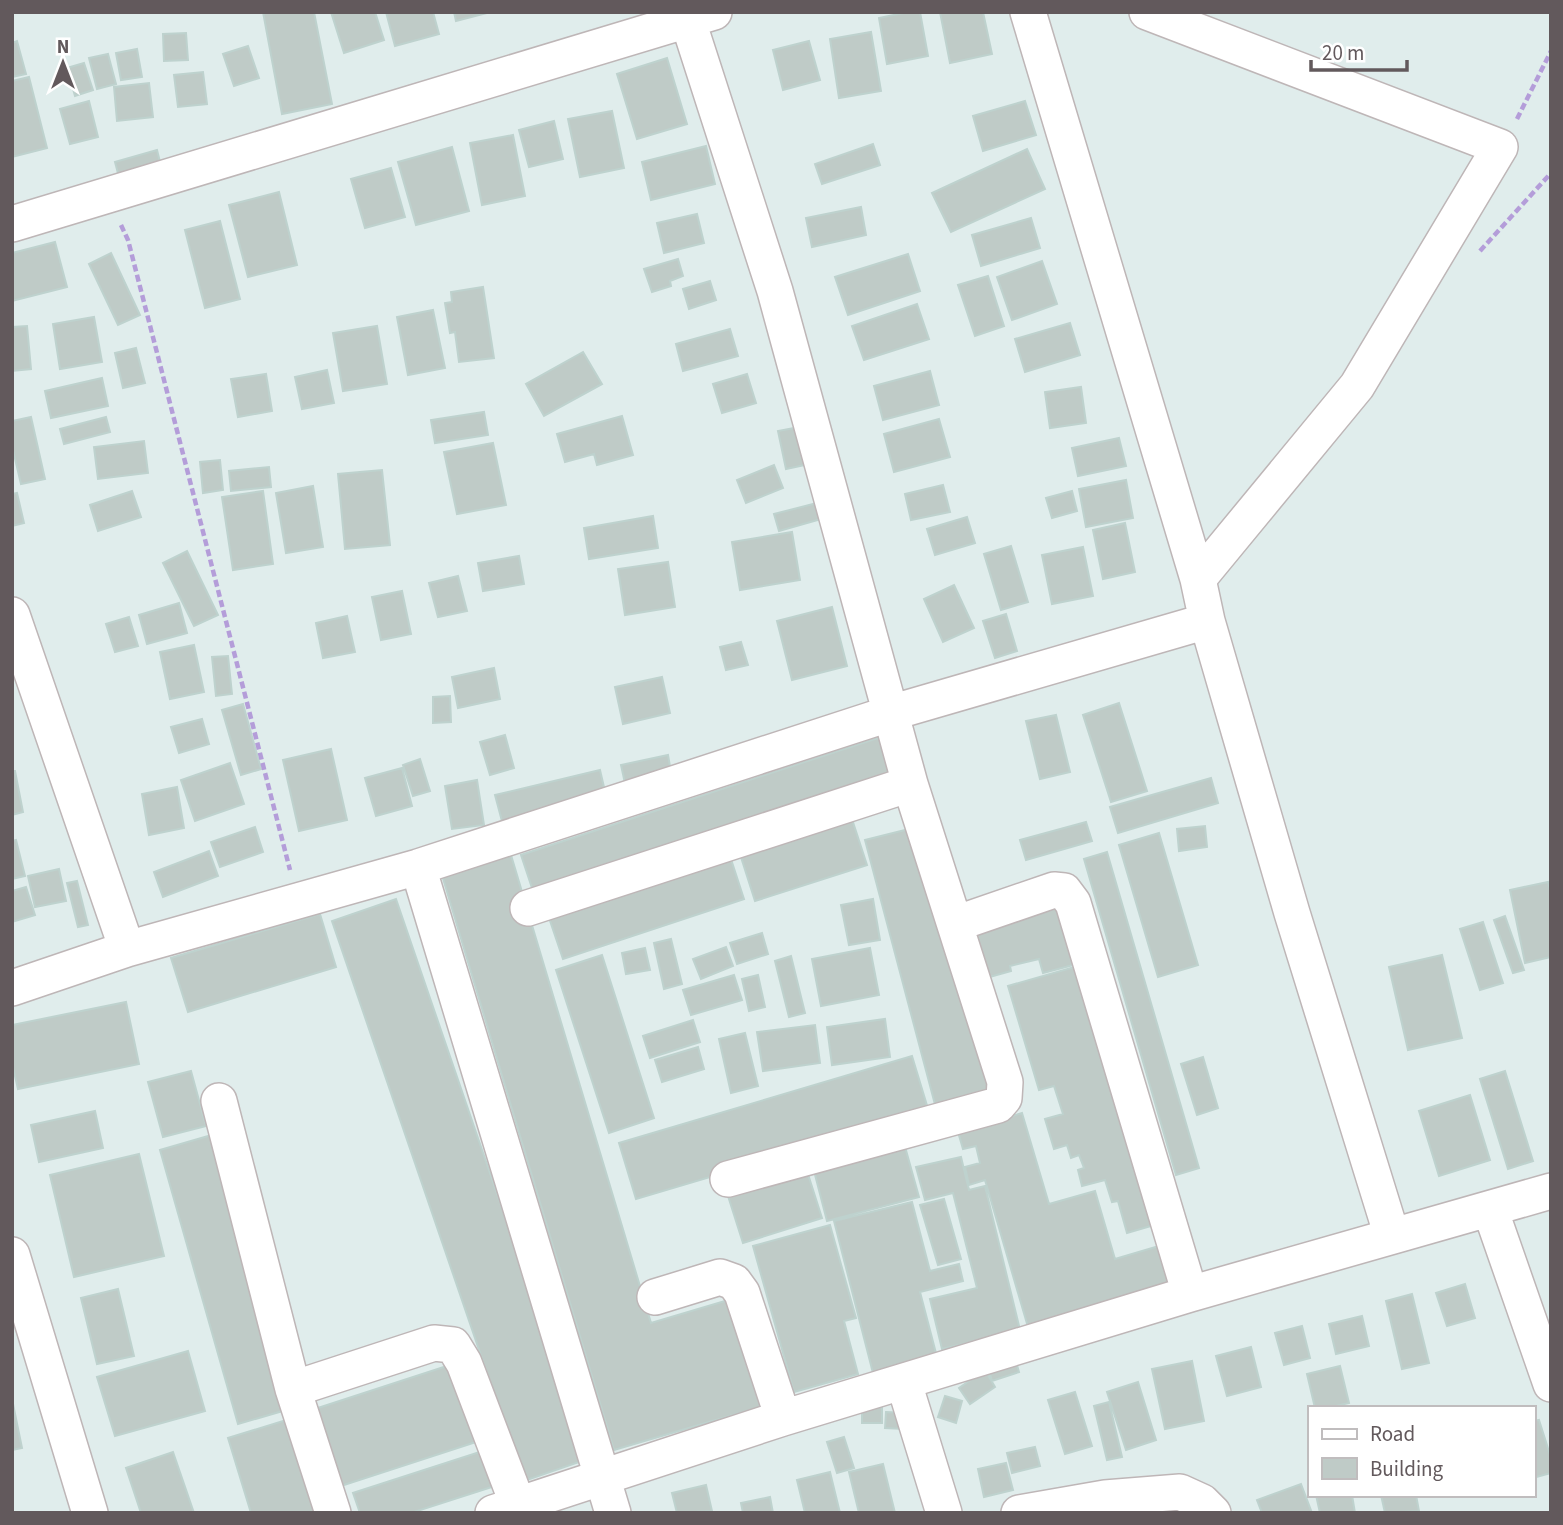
<svg xmlns="http://www.w3.org/2000/svg" width="1563" height="1525" font-family="'Source Sans 3',sans-serif">
<rect width="100%" height="100%" fill="#e0edec"/>
<path fill="#bfcbc7" stroke="#bed2ce" stroke-width="2" d="M263,12H314L332,104L282,114Z
M331,12H375L384,40L344,53Z
M386,12H433L439,34L395,46Z
M454,12H487V13L456,21Z
M908,12H920L928,56L887,64L879,18Z
M940,12H983L992,54L950,63Z
M871,32L881,91L839,98L830,39Z
M186,33L188,60L164,61L163,34Z
M17,41L26,74L12,77V43Z
M809,41L820,80L783,90L773,50Z
M248,46L259,78L234,86L223,54Z
M137,49L142,77L121,80L116,53Z
M108,54L116,84L97,89L89,58Z
M667,58L687,124L637,139L617,74Z
M84,63L93,90L75,96L67,68Z
M203,72L207,104L178,107L174,75Z
M29,77L47,148L12,157V81Z
M149,83L153,117L117,121L114,87Z
M89,101L98,137L70,144L60,109Z
M1025,101L1036,135L983,151L973,116Z
M612,111L624,168L580,177L568,119Z
M554,121L563,159L529,167L519,130Z
M513,135L525,196L482,205L470,143Z
M873,144L880,165L822,184L815,164Z
M706,146L715,184L651,200L642,162Z
M452,147L469,211L416,225L398,162Z
M1027,149L1045,189L951,232L932,193Z
M157,150L162,170L120,181L115,162Z
M391,168L405,217L365,228L351,179Z
M279,192L297,265L248,277L229,205Z
M861,207L866,235L812,247L806,218Z
M697,214L704,243L664,253L657,223Z
M1031,218L1040,248L981,266L972,235Z
M220,221L240,299L205,308L185,230Z
M55,242L67,287L12,301V253Z
M111,253L140,315L118,325L89,264Z
M908,254L920,291L848,315L835,277Z
M678,259L683,276L670,281L671,286L652,292L644,269Z
M1042,261L1057,304L1012,320L997,277Z
M988,276L1004,326L975,336L958,285Z
M710,281L716,300L689,309L683,289Z
M483,287L494,358L459,362L455,332L450,333L445,303L452,302L451,292Z
M917,304L929,339L864,360L852,326Z
M433,310L445,368L408,375L397,317Z
M94,317L102,362L60,369L53,324Z
M1070,323L1080,355L1025,372L1015,339Z
M27,326L31,369L12,371V327Z
M377,326L387,384L343,391L333,333Z
M730,329L738,356L683,371L676,344Z
M136,348L145,383L123,388L115,353Z
M583,352L602,384L544,416L526,384Z
M327,370L334,403L302,409L295,377Z
M930,371L939,405L883,420L874,386Z
M266,374L272,411L238,417L231,379Z
M747,374L756,403L722,413L713,384Z
M102,378L108,406L51,418L45,391Z
M1081,387L1086,423L1050,428L1045,392Z
M484,412L488,435L435,443L431,420Z
M622,416L633,455L597,465L594,454L565,462L557,434Z
M31,417L45,479L21,484L12,446V421Z
M106,417L110,432L64,444L60,429Z
M939,419L950,457L894,472L884,434Z
M805,426L814,463L786,469L778,431Z
M1119,438L1126,466L1078,476L1072,448Z
M144,441L148,473L98,479L94,447Z
M493,443L506,505L457,514L444,452Z
M220,460L223,490L203,493L200,462Z
M774,465L783,488L746,503L737,480Z
M269,467L271,487L231,491L229,471Z
M382,470L390,545L345,549L338,474Z
M1126,480L1133,518L1086,527L1079,489Z
M943,485L950,512L911,520L905,494Z
M313,486L323,547L286,553L276,493Z
M132,491L141,517L98,531L90,505Z
M263,491L273,564L233,570L222,497Z
M1072,491L1077,511L1052,518L1046,498Z
M17,493L24,523L12,526V494Z
M817,503L821,519L779,531L774,514Z
M653,516L658,548L589,559L584,528Z
M967,517L975,543L935,555L927,529Z
M1125,523L1135,572L1103,579L1093,530Z
M792,532L800,580L740,590L732,542Z
M1011,546L1028,602L1001,610L984,554Z
M1083,547L1093,596L1052,604L1042,555Z
M187,551L218,615L194,626L163,563Z
M519,556L524,584L483,591L478,563Z
M668,562L675,607L625,615L618,569Z
M458,576L467,611L438,617L429,583Z
M954,585L974,628L943,642L924,599Z
M402,591L411,634L381,640L372,597Z
M179,603L187,633L147,644L139,615Z
M832,607L847,666L792,680L777,621Z
M1006,614L1017,651L995,658L983,621Z
M347,616L355,652L323,658L316,623Z
M129,617L138,646L115,652L106,624Z
M741,642L748,665L726,670L720,647Z
M194,645L204,692L170,699L160,652Z
M228,656L232,694L216,696L212,657Z
M494,668L500,699L458,708L452,677Z
M662,677L670,713L623,724L615,687Z
M450,696L451,722L433,723V697Z
M1119,703L1147,791L1111,802L1083,715Z
M243,704L261,769L241,775L222,710Z
M1056,715L1070,772L1040,779L1026,721Z
M202,719L209,744L179,753L171,727Z
M890,734L905,779L536,900L521,855Z
M505,735L514,768L490,775L480,742Z
M331,749L347,820L299,831L283,760Z
M668,755L672,778L626,788L621,765Z
M420,759L430,791L413,796L403,765Z
M230,763L244,804L195,821L181,780Z
M402,768L412,806L376,816L365,778Z
M600,770L607,800L503,825L495,795Z
M12,771H15L23,812L12,815Z
M1211,778L1218,803L1118,833L1110,807Z
M477,780L484,825L452,829L445,786Z
M177,787L184,828L149,835L142,794Z
M851,816L867,865L755,901L739,851Z
M1086,822L1092,841L1026,860L1020,840Z
M921,826L993,1097L937,1112L865,840Z
M1205,826L1207,847L1179,851L1177,829Z
M255,827L263,852L220,867L211,842Z
M1159,833L1198,965L1158,977L1119,845Z
M16,840L25,876L12,879V841Z
M209,851L218,876L163,897L154,872Z
M1107,852L1199,1168L1176,1175L1084,859Z
M729,853L744,899L563,959L547,912Z
M511,855L651,1323L735,1298L767,1405L614,1450L442,875Z
M59,869L66,901L35,907L28,876Z
M77,881L88,925L78,927L67,883Z
M1548,882L1551,894V957L1525,963L1510,890Z
M26,887L35,915L12,922V891Z
M396,899L588,1459L524,1481L332,921Z
M873,899L880,940L849,945L841,905Z
M1066,906L1081,963L1043,973L1039,959L1010,966L1011,971L986,978L973,931Z
M320,914L336,967L188,1012L171,958Z
M1505,916L1524,970L1513,973L1494,920Z
M1483,922L1503,983L1480,990L1460,929Z
M762,933L768,954L737,964L730,943Z
M671,939L682,984L664,989L654,943Z
M726,947L733,966L701,979L693,959Z
M645,948L650,970L626,974L622,953Z
M870,948L879,995L821,1006L812,959Z
M602,955L654,1118L609,1133L556,970Z
M1442,955L1462,1038L1408,1050L1389,967Z
M791,956L805,1013L789,1017L775,961Z
M1085,964L1161,1223L1127,1233L1118,1201L1112,1202L1105,1180L1082,1186L1078,1170L1084,1168L1079,1155L1071,1158L1067,1145L1054,1149L1045,1119L1063,1114L1054,1086L1039,1090L1008,986Z
M734,975L742,1000L691,1015L683,990Z
M758,975L765,1007L749,1011L742,979Z
M126,1002L139,1064L18,1089L12,1063V1025Z
M885,1019L890,1057L832,1065L827,1027Z
M693,1020L700,1042L650,1058L643,1036Z
M815,1025L820,1063L763,1071L757,1032Z
M745,1033L758,1086L731,1093L719,1039Z
M698,1047L704,1069L662,1082L655,1060Z
M912,1056L929,1112L636,1199L619,1143Z
M1203,1057L1218,1108L1197,1115L1181,1064Z
M191,1071L206,1126L163,1137L148,1082Z
M1505,1071L1533,1161L1508,1169L1480,1079Z
M1470,1095L1490,1160L1439,1176L1419,1111Z
M95,1111L103,1148L39,1162L31,1125Z
M1022,1113L1049,1204L1095,1191L1115,1259L1169,1243L1180,1282L1028,1327L985,1180L969,1185L965,1167L980,1163L976,1146L963,1149L958,1132Z
M215,1134L293,1408L238,1424L160,1150Z
M904,1143L919,1197L827,1221L813,1167Z
M139,1154L164,1256L74,1277L50,1175Z
M961,1157L969,1190L985,1186L1020,1330L942,1349L930,1299L977,1288L953,1193L925,1200L916,1167Z
M807,1171L822,1218L743,1243L728,1196Z
M944,1199L961,1259L938,1265L920,1205Z
M912,1202L930,1271L959,1264L963,1281L920,1292L937,1357L873,1373L834,1221Z
M830,1225L856,1318L844,1321L858,1374L794,1392L753,1246Z
M1465,1284L1475,1318L1447,1326L1436,1293Z
M118,1289L134,1356L97,1364L81,1298Z
M1412,1294L1429,1363L1402,1369L1386,1301Z
M1362,1316L1369,1346L1336,1354L1329,1324Z
M1302,1326L1310,1358L1284,1365L1275,1333Z
M1251,1347L1261,1387L1227,1396L1216,1356Z
M188,1351L205,1411L115,1436L97,1377Z
M1015,1358L1019,1372L992,1381L988,1367Z
M1192,1361L1204,1421L1165,1429L1152,1369Z
M459,1362L485,1439L341,1486L315,1409Z
M1340,1366L1349,1403L1327,1408H1315L1307,1374Z
M985,1370L995,1387L970,1404L959,1388Z
M1138,1382L1156,1440L1126,1450L1107,1392Z
M1075,1392L1092,1446L1065,1454L1048,1400Z
M945,1396L962,1401L956,1423L938,1417Z
M12,1399L22,1448L12,1450Z
M1109,1402L1122,1457L1107,1460L1094,1406Z
M862,1407H882V1423H862Z
M886,1412L905,1413L904,1429L885,1428Z
M296,1417L327,1513H251L228,1438Z
M1539,1420L1551,1458V1473L1533,1478V1421Z
M844,1437L854,1468L837,1473L827,1442Z
M1035,1447L1040,1466L1012,1473L1007,1453Z
M492,1448L504,1483L411,1513H360L353,1493Z
M173,1452L194,1513H141L126,1468Z
M1006,1463L1013,1490L984,1497L978,1469Z
M883,1464L895,1513H859L849,1472Z
M830,1472L840,1513H805L797,1480Z
M1301,1484L1312,1513H1262L1257,1500Z
M706,1485L712,1511L677,1513L672,1493Z
M1316,1495H1352L1355,1513H1320Z
M1381,1495H1416L1419,1511L1385,1513Z
M770,1497L773,1513H743L741,1503Z"/>
<g fill="none" stroke-linecap="round" stroke-linejoin="round">
<g stroke="#beb6b7" stroke-width="38">
<path id="street" d="M1028,12L1198,579L1207,621L1292,913L1392,1236
M1147,12L1500,147L1357,386L1198,579
M688,21L775,291L910,784L1005,1082L1004,1098L998,1105L728,1179
M12,224L714,12
M12,615L127,949
M418,867L613,1513
M528,908L910,784
M955,924L1054,890L1064,891L1073,903L1190,1294
M12,988L127,949L418,867L904,709L1207,621
M219,1101L293,1389L333,1513
M1490,1209L1551,1384
M12,1255L90,1513
M655,1297L720,1277L734,1282L742,1293L783,1418
M904,1383L944,1513
M293,1389L434,1343L453,1345L464,1363L518,1505
M493,1513L783,1418L1190,1294L1551,1191
M1019,1513L1105,1498L1180,1492L1202,1502L1213,1513"/>
</g>
<path stroke="#b49dd9" stroke-width="4.5" stroke-dasharray="7 3.5" stroke-linecap="butt" d="M1517,119L1551,51
M121,225L128,240L290,870
M1480,251L1551,173"/>
<use href="#street" stroke="#fff" stroke-width="35"/>
</g>
<rect width="1563" height="1525" fill="none" stroke="#62595c" stroke-width="28"/>
<rect x="1308" y="1406" width="228" height="91" fill="#ffffff" stroke="#c0bdbe" stroke-width="2"/>
<rect x="1322" y="1429" width="35" height="10" fill="#ffffff" stroke="#c0bdbe" stroke-width="2"/>
<text x="1370" y="1441" font-size="21" fill="#62595c">Road</text>
<rect x="1322" y="1458" width="35" height="21" fill="#bfcbc7" stroke="#c0bdbe" stroke-width="2"/>
<text x="1370" y="1476" font-size="21" fill="#62595c">Building</text>
<g transform="translate(63 63)" stroke="#ffffff" stroke-width="5" paint-order="stroke">
<path d="M0-5L12 26L0 18L-12 26Z" fill="#62595c"/>
<text y="-10" font-size="19" font-weight="bold" text-anchor="middle" fill="#62595c">N</text>
</g>
<path d="M1311 60v10h96v-10" fill="none" stroke="#62595c" stroke-width="3.5"/>
<text x="1322" y="60" font-size="21" fill="#62595c" stroke="#ffffff" stroke-width="5" paint-order="stroke">20 m</text>
</svg>
